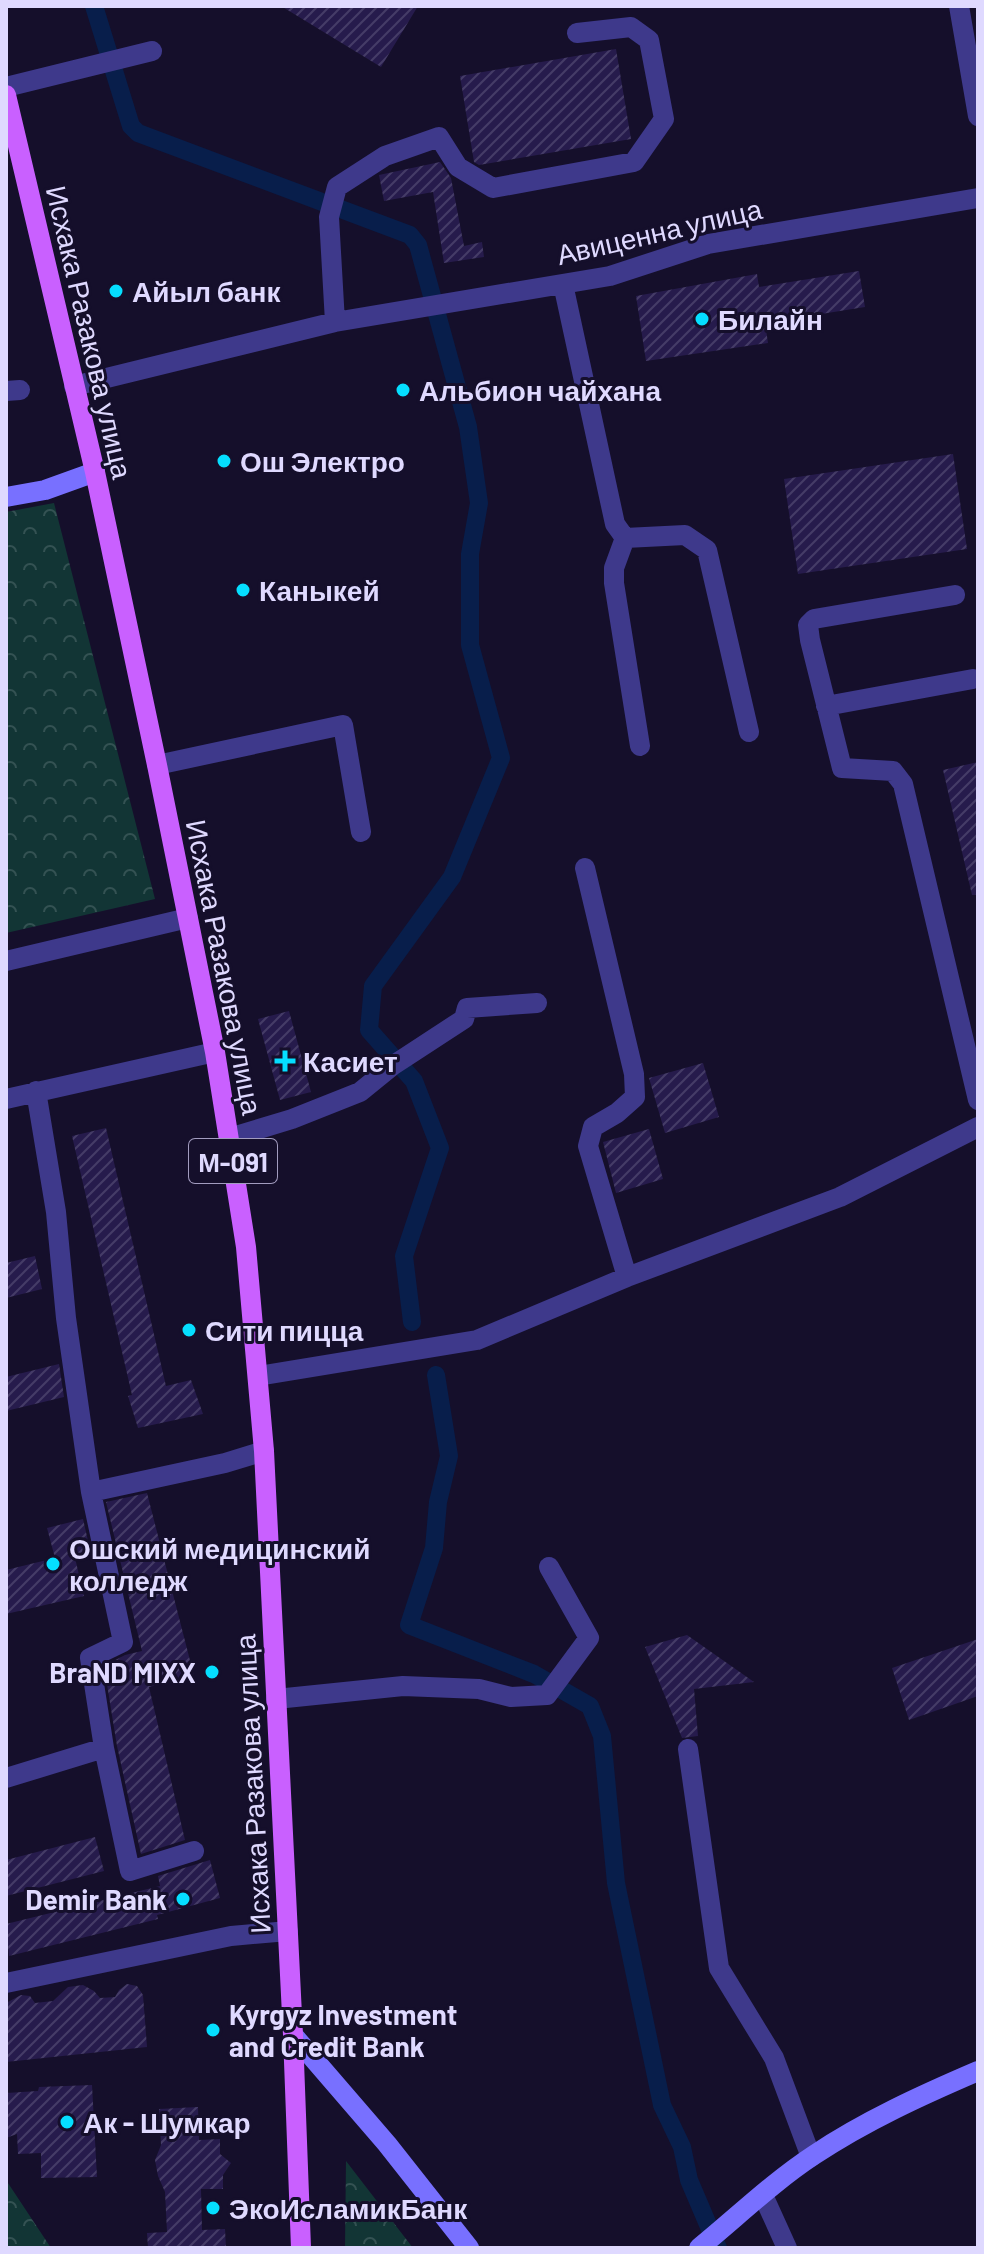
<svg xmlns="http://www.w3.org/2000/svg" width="984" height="2254" font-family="Barlow,sans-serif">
<defs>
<pattern id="park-crowns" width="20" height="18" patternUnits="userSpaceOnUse" patternTransform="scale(2)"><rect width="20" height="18" fill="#123535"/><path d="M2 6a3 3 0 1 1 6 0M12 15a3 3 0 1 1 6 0" fill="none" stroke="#345253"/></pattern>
<pattern id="building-hatch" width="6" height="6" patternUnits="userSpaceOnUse" patternTransform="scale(2)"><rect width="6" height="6" fill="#261b4c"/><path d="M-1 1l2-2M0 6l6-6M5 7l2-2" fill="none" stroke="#453c67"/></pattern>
</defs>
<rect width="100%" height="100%" fill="#150f2b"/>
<path fill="url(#park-crowns)" d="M54,503L155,899L6,933V512Z
M346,2161L413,2248H345Z
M6,2180L51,2248H6Z"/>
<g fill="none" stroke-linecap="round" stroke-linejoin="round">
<path stroke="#081e4b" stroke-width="18" d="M94,6L131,126L138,133L410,235L418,245L468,427L479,503L470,554V645L501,758L452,877L373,986L369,1030L414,1081L440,1148L404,1256L412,1322
M436,1375L449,1456L438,1502L434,1548L409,1625L534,1674L590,1706L602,1736L616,1883L662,2105L682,2147L689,2180L718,2248"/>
</g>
<path fill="url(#building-hatch)" d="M281,6H418L381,67Z
M616,49L631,139L479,165L474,162L460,76Z
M440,162L451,178L464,246L482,242L484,257L444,263L433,192L384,201L379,175Z
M859,271L865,307L765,323L768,343L646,361L636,296L757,274L759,287Z
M953,454L967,549L798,574L784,479Z
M978,762V895H972L943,770Z
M289,1011L311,1092L280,1100L258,1019Z
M703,1063L719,1117L665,1133L649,1078Z
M106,1128L166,1386L191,1380L203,1414L138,1428L128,1396L132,1395L72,1136Z
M649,1129L663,1179L616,1193L603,1142Z
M35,1256L42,1289L6,1298V1263Z
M59,1364L64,1397L6,1411V1377Z
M147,1493L194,1676L149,1687L185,1840L141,1854L117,1746L104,1666L125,1655L142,1651L106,1502Z
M83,1519L91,1554L75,1558L84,1596L6,1614V1570L55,1558L47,1528Z
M687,1635L754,1682L694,1689L698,1736L682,1738L645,1647Z
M978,1639V1696L909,1720L892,1668Z
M95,1837L104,1871L6,1896V1860Z
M210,1860L220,1898L157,1915L158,1919L9,1956L6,1924L160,1886L158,1876Z
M127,1984L137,1986L143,1995L147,2047L6,2062V2003L21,1995L30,1996L35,2003L53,2001L68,1987L83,1985L94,1991L100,1998L115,1997L119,1990Z
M92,2085L97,2177L41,2178V2153L18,2154L17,2134L6,2138V2093L38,2091L39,2087Z
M198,2107L199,2140L220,2139V2154L231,2163L223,2175V2189H201L202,2230L225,2229L226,2248H148L147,2233L167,2232L165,2192L158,2176L155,2160L161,2145L159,2109Z"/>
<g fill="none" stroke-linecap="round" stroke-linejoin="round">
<path stroke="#3e398b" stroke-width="20" d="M959,6L978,116
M6,87L152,51
M563,284L615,524L625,538L685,535L707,550L749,732
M335,322L329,217L337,187L385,156L439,137L458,167L493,188L634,162L664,119L649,40L631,27L577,33
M74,386L335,322L610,276L708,244L978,198
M6,391L20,390
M625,538L614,568V583L640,746
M955,595L814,619L808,625L810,640L842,768L893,771L903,784L978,1100
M826,706L973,679
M157,765L343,725L361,832
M585,868L634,1074L635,1097L617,1113L593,1127L588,1146L627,1277
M6,961L188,918
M36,1091L56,1212L66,1318L91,1492L123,1642L90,1658L104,1748L130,1871L194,1851
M6,1099L215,1052
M229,1138L292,1119L360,1092L392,1066L464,1019L467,1008L537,1003
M258,1376L477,1340L627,1277L840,1197L978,1127
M91,1492L225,1463L264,1451
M276,1699L403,1686L479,1689L511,1697L547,1695L589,1638L549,1567
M688,1749L719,1968L774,2058L811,2157
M6,1778L104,1748
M6,1983L231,1936L288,1931
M763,2195L787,2248"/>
<path stroke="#7870ff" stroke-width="20" d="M6,497L45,490L95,472
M293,2035L387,2144L469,2248
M699,2248C737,2217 773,2182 814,2155C865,2121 922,2095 978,2071"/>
<path stroke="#c960ff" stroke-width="20" d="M6,95L95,472L157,765L215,1052L246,1247L264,1451L293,2035L301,2248"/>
</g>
<g fill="#05deff" stroke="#150f2b" stroke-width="3">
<circle cx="116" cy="291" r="8"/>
<circle cx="702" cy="319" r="8"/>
<circle cx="403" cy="390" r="8"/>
<circle cx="224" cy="461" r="8"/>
<circle cx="243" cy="590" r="8"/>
<path d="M281 1049h8v8h8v8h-8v8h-8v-8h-8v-8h8z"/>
<circle cx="189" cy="1330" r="8"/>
<circle cx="53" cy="1564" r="8"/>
<circle cx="212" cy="1672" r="8"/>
<circle cx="183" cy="1899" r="8"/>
<circle cx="213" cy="2030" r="8"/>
<circle cx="67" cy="2122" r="8"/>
<circle cx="213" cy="2208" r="8"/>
</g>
<g text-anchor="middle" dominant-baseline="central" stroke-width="6" stroke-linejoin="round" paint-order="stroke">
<rect fill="#150f2b" stroke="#a29cbf" stroke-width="2" x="189" y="1139" width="88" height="44" rx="6"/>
<g font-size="26" font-weight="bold" fill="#dfd9ff">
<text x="233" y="1161">М-091</text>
</g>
<g font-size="28" fill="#dfd9ff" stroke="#150f2b">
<text transform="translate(659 231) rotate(-13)">Авиценна улица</text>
<text transform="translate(90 332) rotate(77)">Исхака Разакова улица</text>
<text transform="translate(225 967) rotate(79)">Исхака Разакова улица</text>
<text transform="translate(252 1784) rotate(-93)">Исхака Разакова улица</text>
</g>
<g font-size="28" font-weight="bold" fill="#dfd9ff" stroke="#150f2b" text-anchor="start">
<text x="132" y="291">Айыл банк</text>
<text x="718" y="319">Билайн</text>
<text x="419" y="390">Альбион чайхана</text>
<text x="240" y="461">Ош Электро</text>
<text x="259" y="590">Каныкей</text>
<text x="303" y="1061">Касиет</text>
<text x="205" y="1330">Сити пицца</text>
<text x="69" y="1548">Ошский медицинский<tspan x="69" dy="32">колледж</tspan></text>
<text x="196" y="1672" text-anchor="end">BraND MIXX</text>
<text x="167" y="1899" text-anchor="end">Demir Bank</text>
<text x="229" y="2014">Kyrgyz Investment<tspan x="229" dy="32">and Credit Bank</tspan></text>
<text x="83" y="2122">Ак - Шумкар</text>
<text x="229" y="2208">ЭкоИсламикБанк</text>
</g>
</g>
<rect width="984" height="2254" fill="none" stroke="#dfd9ff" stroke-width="16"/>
</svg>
